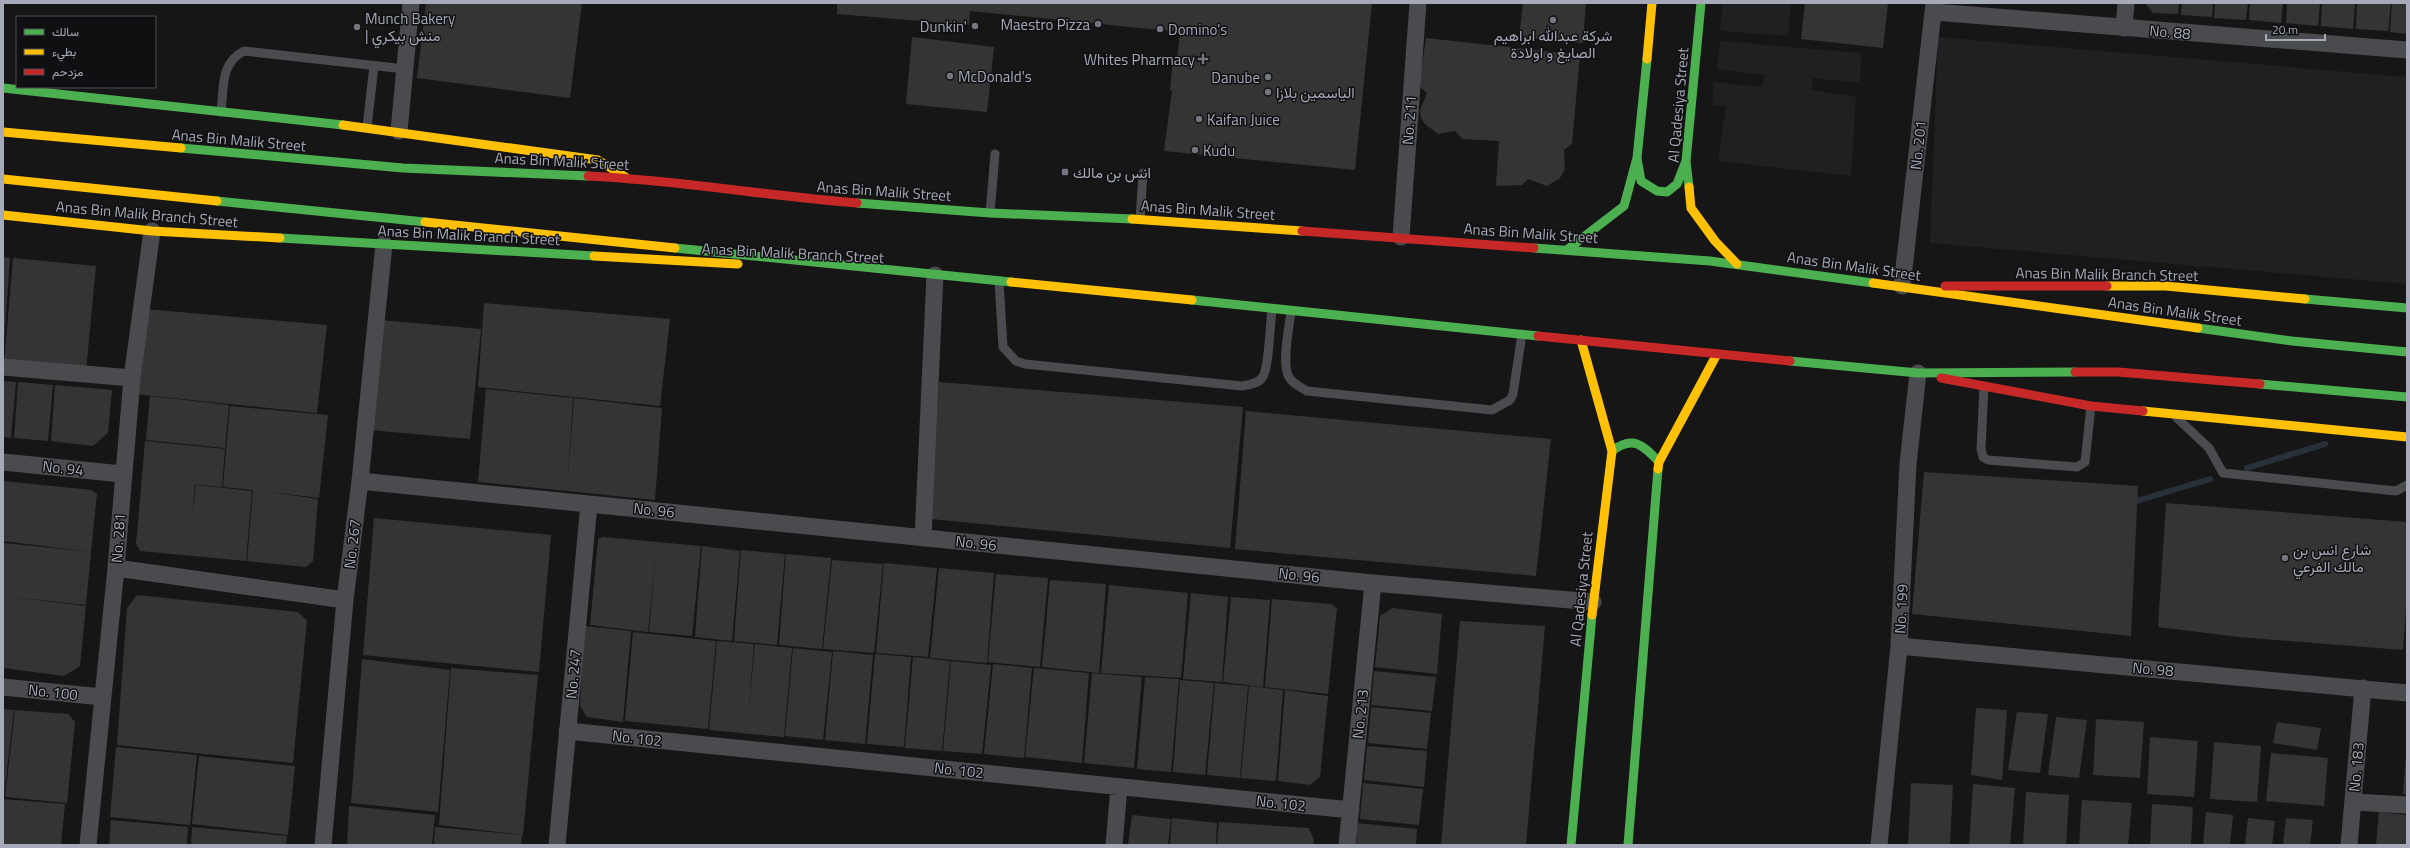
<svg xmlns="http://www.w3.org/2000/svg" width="2410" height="848" font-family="'Titillium Web',Vazirmatn,sans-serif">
<rect width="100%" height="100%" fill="#161616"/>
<path fill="#202022" d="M1723,3H1791L1788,36L1720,31Z
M1938,37L2407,77V284L1930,243Z
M1720,41L1861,53L1860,83L1813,78L1812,90L1856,97L1851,176L1718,161L1726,106L1712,105L1714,82L1762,87L1765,75L1717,69Z"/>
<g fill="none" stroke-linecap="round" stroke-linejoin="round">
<path stroke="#283039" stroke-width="6" d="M2247,468L2325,444
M2130,503L2210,479"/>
</g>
<path fill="#343435" d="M426,3H582L570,98L417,78Z
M837,3H1372L1355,170L1164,151L1172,90H1170L1173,58H1177L1180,32L970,11L969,25L837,14Z
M1523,3H1586L1583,43L1519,37Z
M1805,3H1888L1883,48L1801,39Z
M2145,3H2179L2178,14L2153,13Z
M2182,3H2213L2212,17L2181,15Z
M2215,3H2248L2246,20L2214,18Z
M2250,3H2283L2281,23L2249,20Z
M2287,3H2320L2318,26L2286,23Z
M2322,3H2355L2353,29L2321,26Z
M2357,3H2391L2388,31L2356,29Z
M2392,3H2407V34L2390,32Z
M912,37L994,47L987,112L906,104Z
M1426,38L1580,55L1572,144L1564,150L1565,169L1560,178L1547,186L1528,179L1522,185L1496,186L1499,141L1462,139L1455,131L1438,134L1425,124L1421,118L1420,110L1427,93L1419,86Z
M3,257L10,258L4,344H3Z
M13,258L96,266L86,371L4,363Z
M484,303L670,319L660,406L478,387Z
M145,309L327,325L317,413L135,394Z
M380,320L481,329L470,439L370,430Z
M3,381L16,382L11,438L3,437Z
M18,382L53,385L48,441L14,438Z
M939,382L1243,407L1230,548L931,519Z
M55,385L112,390L108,433L93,446L51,441Z
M486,389L573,398L567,491L478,482Z
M150,396L229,405L225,448L146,440Z
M574,398L662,408L655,500L567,491Z
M230,406L328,415L319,498L262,491L318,499L313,561L306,567L247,561L253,490L223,487Z
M1246,411L1551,439L1536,576L1235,549Z
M145,441L225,449L222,487L170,482L195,484L192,517L196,485L252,491L246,561L140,551L136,544Z
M1924,472L2138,486L2131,636L1912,614Z
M3,481L92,490L97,494L91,552L3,541Z
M2166,503L2407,522V593L2403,650L2239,637L2158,627Z
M374,518L551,535L539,672L363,655Z
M603,537L701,546L692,636L649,632L656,553L648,632L590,625L598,539Z
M3,543L91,552L86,605L3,596Z
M702,546L740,551L732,641L695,637Z
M741,550L785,554L777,645L734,641Z
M786,554L831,558L822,649L779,645Z
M832,560L883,564L874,653L823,649Z
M884,563L937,568L928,657L876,653Z
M939,568L994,573L987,663L930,658Z
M996,574L1048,578L1040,667L988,662Z
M1050,580L1106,584L1099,673L1042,667Z
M1109,585L1188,593L1181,678L1101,673Z
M1191,593L1228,597L1222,682L1183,679Z
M137,595L298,612L307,621L293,763L117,745L127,608Z
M3,596L86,606L80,666L64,676L3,668Z
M1231,597L1270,600L1263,687L1223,682Z
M1272,599L1331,604L1337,608L1328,694L1265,687Z
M1392,608L1442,614L1437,674L1375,667L1380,616Z
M1460,621L1545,626L1526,845H1441Z
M584,626L631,631L623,722L587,717L580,706Z
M633,632L716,641L708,729L625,721Z
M717,641L754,644L748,719L755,644L792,648L784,737L709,730Z
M793,648L832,652L823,740L785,736Z
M833,651L873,655L865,744L825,740Z
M875,654L911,657L904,747L867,744Z
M913,657L950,661L942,751L905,748Z
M362,659L450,670L438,812L351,803Z
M951,661L991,665L982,754L943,751Z
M993,664L1032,668L1024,758L984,754Z
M451,668L538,675L523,835L439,825Z
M1034,668L1089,673L1082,763L1025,757Z
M1374,671L1436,677L1432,711L1371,705Z
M1092,673L1142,677L1134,768L1084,763Z
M1145,677L1179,679L1171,772L1137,769Z
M1180,680L1214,683L1205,775L1173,772Z
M1215,683L1248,686L1240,778L1207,775Z
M1249,686L1283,690L1276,781L1241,778Z
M1285,690L1328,696L1320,777L1310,785L1278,781Z
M1371,707L1431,713L1427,749L1368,743Z
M1976,708L2007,710L2002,780L1971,775Z
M3,709L14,710L4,796H3Z
M15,710L68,714L75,722L67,803L5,797Z
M2017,712L2048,714L2040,773L2008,770Z
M2056,717L2087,720L2079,778L2048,775Z
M2096,719L2144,722L2140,778L2093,775Z
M2277,722L2321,728L2317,750L2273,743Z
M2150,737L2198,741L2194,797L2147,794Z
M2214,742L2261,746L2257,802L2210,799Z
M1367,746L1427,751L1424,787L1364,780Z
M116,747L197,755L190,825L110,817Z
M2271,753L2328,758L2324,806L2266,801Z
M2406,755H2407V795L2403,794Z
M199,756L295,766L288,835L192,824Z
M1363,783L1423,789L1419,825L1360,819Z
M1911,783L1953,785L1950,845H1908Z
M1973,784L2015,788L2010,845H1969Z
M2026,792L2069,795L2066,845H2023Z
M3,799L65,804L61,845H3Z
M2082,800L2132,803L2128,845H2079Z
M2152,804L2193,807L2191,845H2150Z
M349,806L435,815L432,845H347Z
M2206,812L2233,815L2230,845H2203Z
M2379,812L2407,815V845H2376Z
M1132,815L1171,819L1168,845H1128Z
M1172,818L1217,823L1216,845H1170Z
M2248,818L2275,821L2272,845H2245Z
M2286,818L2313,820L2310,845H2283Z
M111,820L188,827L187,845H109Z
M1219,822L1309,828L1314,840L1313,845H1217Z
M1357,823L1417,829L1416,845H1356Z
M192,827L287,836L286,845H191Z
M435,827L522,835L521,845H434Z"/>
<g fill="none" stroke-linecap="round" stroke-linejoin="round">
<path stroke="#4a4b4f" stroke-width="9" d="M221,112C224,88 220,63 244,51L405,69
M367,127L374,66
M990,213L995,154
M1140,219L1143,173
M999,281L1003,347L1016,361L1025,364L1242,386C1249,385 1257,384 1262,378C1269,370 1270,323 1272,310
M1291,312C1289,327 1282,361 1288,375C1291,383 1300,387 1307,391L1492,410L1510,400L1513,394L1522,334
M1984,386L1981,449L1983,457L1988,460L2077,467L2085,462L2091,406
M2177,418L2209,448L2223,473L2396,491L2407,485"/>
<path stroke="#4a4b4f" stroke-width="17" d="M1934,12L2407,50
M2124,28L2126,3
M399,131L411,3
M1401,237L1418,3
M1902,286L1934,3
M3,367L132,378
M3,462L122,474
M360,481L1373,583L1593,602
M923,538L935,275
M116,568L345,600
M1899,646L2407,693
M3,687L102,697
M567,731L1351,810
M2353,802L2407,805
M88,845L116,568L132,378L152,231
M323,845L345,600L360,481L384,244
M557,845L589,504
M1114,845L1119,787
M1347,845L1373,583
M1879,845L1899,646L1908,464L1918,373
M2349,845L2363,688"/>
<path stroke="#4caf50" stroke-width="9" d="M3,88L343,125
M181,148L403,168L588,176
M1637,158L1641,181L1657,191L1667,192L1677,184L1686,161
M1689,187L1686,161L1701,3
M217,201L425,222
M857,203L990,213L1132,219
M280,238L594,256
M675,248L1011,282
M1534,248L1710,261L1873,283
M1568,249L1624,206L1637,158L1647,59
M2305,299L2407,308
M1192,300L1538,336
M2198,328L2292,341L2407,352
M1790,361L1918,373L2075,372
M2260,384L2407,397
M1612,451C1633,435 1643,445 1659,462
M1571,845L1592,615
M1628,845L1658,469"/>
<path stroke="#ffc107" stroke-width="9" d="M1647,59L1652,3
M343,125L598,160L627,178
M3,132L181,148
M3,179L217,201
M1689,187L1691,208L1715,241L1737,264
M3,215L152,231L280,238
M1132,219L1302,231
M425,222L675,248
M594,256L738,264
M1011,282L1192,300
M1873,283L2198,328
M2107,286H2166L2305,299
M1581,340L1612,451L1592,615
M2143,411L2407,437
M1658,469L1659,462L1717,354"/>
<path stroke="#c62828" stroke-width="9" d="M588,176C678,180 767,196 857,203
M1302,231L1534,248
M1945,286H2107
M1538,336L1790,361
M2075,372H2118L2260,384
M1941,378L2091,406L2143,411"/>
</g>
<g fill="#74767f" stroke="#101012" stroke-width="1.5">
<circle cx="1553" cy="20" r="4"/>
<circle cx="1098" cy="24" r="4"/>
<circle cx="975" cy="26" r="4"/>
<circle cx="357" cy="27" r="4"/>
<circle cx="1160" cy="29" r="4"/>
<path d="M1201 53h4v4h4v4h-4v4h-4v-4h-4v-4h4z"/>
<circle cx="950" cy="76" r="4"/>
<circle cx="1268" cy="77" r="4"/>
<circle cx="1268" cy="92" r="4"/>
<circle cx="1199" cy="119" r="4"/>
<circle cx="1195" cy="150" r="4"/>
<rect x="1061" y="168" width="8" height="8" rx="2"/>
<circle cx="2285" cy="558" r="4"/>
</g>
<g text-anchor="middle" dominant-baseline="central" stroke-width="3" stroke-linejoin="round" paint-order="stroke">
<g font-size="15" fill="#a6aab8" stroke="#101012" text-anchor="start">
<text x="365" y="18">Munch Bakery<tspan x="365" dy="17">| منش بيكري</tspan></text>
<text x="1090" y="24" text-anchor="end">Maestro Pizza</text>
<text x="967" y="26" text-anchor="end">Dunkin'</text>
<text x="1168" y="29">Domino's</text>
<text x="1553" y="35" text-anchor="middle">شركة عبدالله ابراهيم<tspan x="1553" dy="17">الصايغ و اولادة</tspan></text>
<text x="1195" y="59" text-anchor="end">Whites Pharmacy</text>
<text x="958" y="76">McDonald's</text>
<text x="1260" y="77" text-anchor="end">Danube</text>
<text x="1276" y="92">الياسمين بلازا</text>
<text x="1207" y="119">Kaifan Juice</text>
<text x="1203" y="150">Kudu</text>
<text x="1073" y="172">انس بن مالك</text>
<text x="2293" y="549">شارع انس بن<tspan x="2293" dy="17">مالك الفرعي</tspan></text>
</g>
<g font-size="15" fill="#a6aab8" stroke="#101012">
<text transform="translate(2170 32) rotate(5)">No. 88</text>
<text transform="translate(1678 105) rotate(-85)">Al Qadesiya Street</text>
<text transform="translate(1409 120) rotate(-86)">No. 211</text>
<text transform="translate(239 140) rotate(5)">Anas Bin Malik Street</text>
<text transform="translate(1918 145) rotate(-84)">No. 201</text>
<text transform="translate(562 161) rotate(3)">Anas Bin Malik Street</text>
<text transform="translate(884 191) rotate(4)">Anas Bin Malik Street</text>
<text transform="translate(1208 210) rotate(4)">Anas Bin Malik Street</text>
<text transform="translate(147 214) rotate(5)">Anas Bin Malik Branch Street</text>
<text transform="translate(1531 233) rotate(4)">Anas Bin Malik Street</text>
<text transform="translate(469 235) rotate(3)">Anas Bin Malik Branch Street</text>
<text transform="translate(793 253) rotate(3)">Anas Bin Malik Branch Street</text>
<text transform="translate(1854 266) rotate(8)">Anas Bin Malik Street</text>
<text transform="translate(2107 274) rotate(1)">Anas Bin Malik Branch Street</text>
<text transform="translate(2175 311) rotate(8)">Anas Bin Malik Street</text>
<text transform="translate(63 468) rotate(6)">No. 94</text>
<text transform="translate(654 510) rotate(6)">No. 96</text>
<text transform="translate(118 538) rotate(-86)">No. 281</text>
<text transform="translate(976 543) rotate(6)">No. 96</text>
<text transform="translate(352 544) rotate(-83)">No. 267</text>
<text transform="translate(1299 575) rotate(6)">No. 96</text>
<text transform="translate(1581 589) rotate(-84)">Al Qadesiya Street</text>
<text transform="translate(1901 609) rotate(-87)">No. 199</text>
<text transform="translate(2153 669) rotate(5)">No. 98</text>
<text transform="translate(573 674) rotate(-85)">No. 247</text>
<text transform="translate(53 692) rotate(6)">No. 100</text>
<text transform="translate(1360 714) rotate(-84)">No. 213</text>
<text transform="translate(637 738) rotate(6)">No. 102</text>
<text transform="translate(2356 767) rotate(-85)">No. 183</text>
<text transform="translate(959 770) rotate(6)">No. 102</text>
<text transform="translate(1281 803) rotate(6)">No. 102</text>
</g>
</g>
<rect width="2410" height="848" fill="none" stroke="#a6aab8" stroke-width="8"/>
<rect x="16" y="16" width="140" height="72" fill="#101012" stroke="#4c4e54"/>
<rect x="24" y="29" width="20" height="6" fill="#4caf50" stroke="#4c4e54"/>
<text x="52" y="36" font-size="12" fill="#a6aab8">سالك</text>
<rect x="24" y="49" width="20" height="6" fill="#ffc107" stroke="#4c4e54"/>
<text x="52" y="56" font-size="12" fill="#a6aab8">بطيء</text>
<rect x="24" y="69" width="20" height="6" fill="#c62828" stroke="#4c4e54"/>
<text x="52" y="76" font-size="12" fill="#a6aab8">مزدحم</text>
<path d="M2266 34v6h59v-6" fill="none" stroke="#a6aab8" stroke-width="2"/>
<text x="2272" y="34" font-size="12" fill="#a6aab8" stroke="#101012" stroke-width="3" paint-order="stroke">20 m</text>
</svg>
